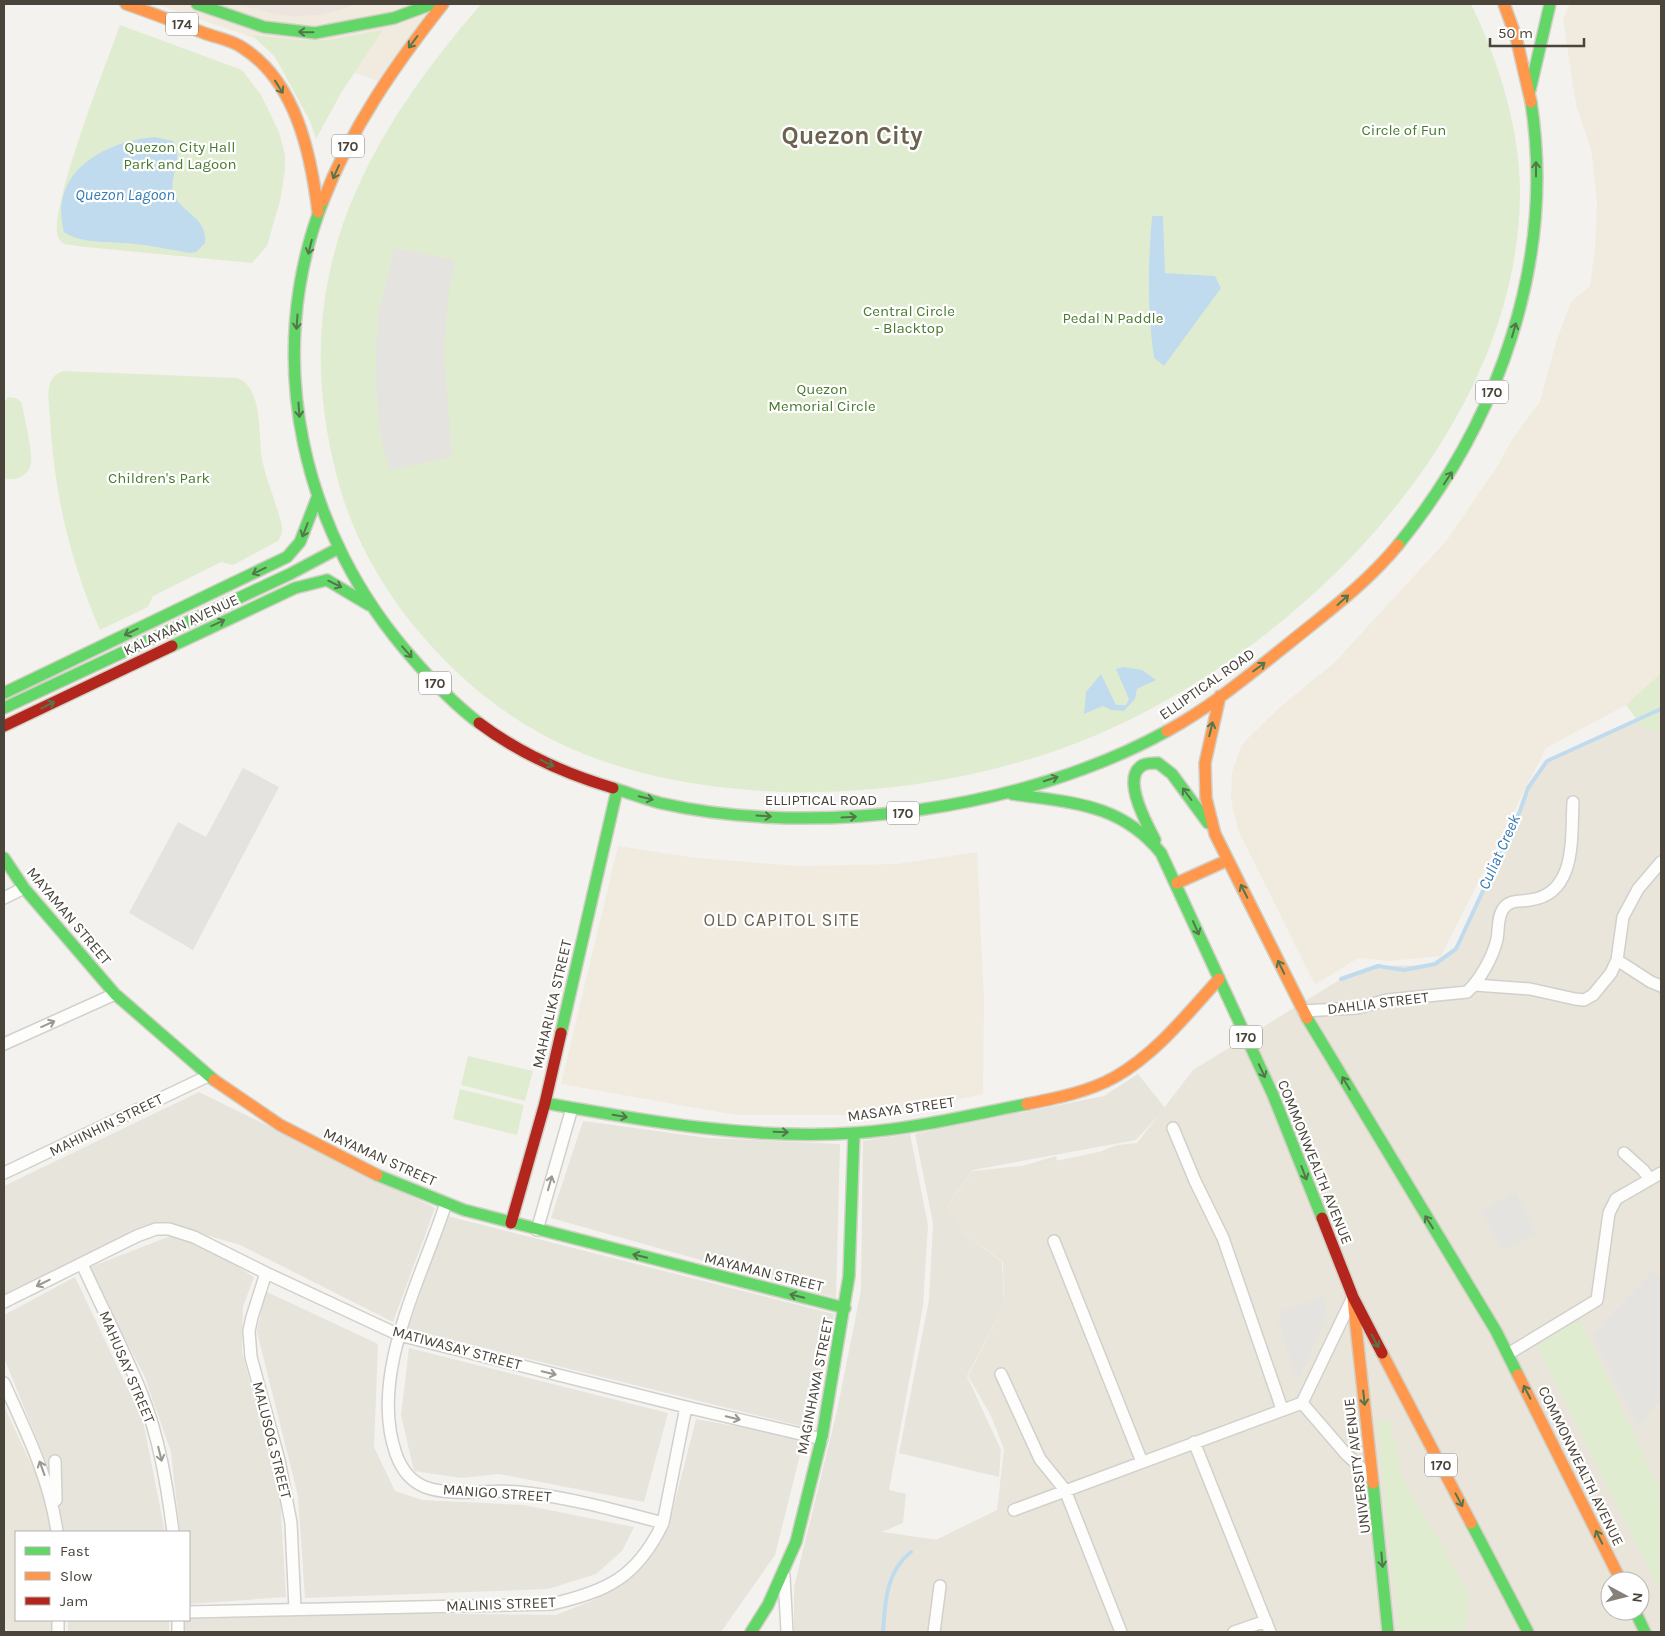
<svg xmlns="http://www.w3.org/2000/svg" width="1665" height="1636" font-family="Karla,sans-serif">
<rect width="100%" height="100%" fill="#f3f2ee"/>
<path fill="#e7e4dc" d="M1138,1074L1165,1108L1136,1140L973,1170L947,1206L964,1233L1002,1262L1004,1306L967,1376L1001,1450L999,1477L899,1453L929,1300L933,1223L915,1134L1104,1096Z
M199,1092L435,1208L393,1322L240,1245L182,1228L142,1227L4,1296V1186Z
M583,1121L708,1138L840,1144L836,1298L551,1218Z
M910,1134L928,1225L923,1306L889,1490L906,1494L903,1523L882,1532L945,1541L1006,1509L1013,1305L996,1174L1056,1156L1058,1165L1265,1458L931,1632H794V1587L837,1411L861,1290L863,1141Z
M447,1216L834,1314L809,1428L408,1329Z
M173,1235L211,1250L254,1277L243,1307L242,1352L280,1497L286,1597L189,1604V1532H180L171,1452L144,1375L88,1268Z
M75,1277L143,1421L165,1532H62L58,1491L4,1358V1315Z
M265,1291L378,1344L374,1447L395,1491L422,1500L524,1505L634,1527L622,1551L596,1574L548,1589L305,1598L298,1496L257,1332Z
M409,1348L668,1413L644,1502L499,1474L461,1478L414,1471L401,1415Z
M696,1419L804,1439L775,1555L721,1632H184L183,1620L189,1619L391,1613L556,1615L596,1599L631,1570L669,1525Z
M68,1620H169V1632H68Z"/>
<path fill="#f1ebdf" d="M156,4H443L384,83Z
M1570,4H1661V678L1626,705L1546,748L1441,956L1390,961L1358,958L1315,985L1238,830L1231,799L1232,772L1241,747L1248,738L1280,707L1334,663L1447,540L1498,465L1513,438L1540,402L1556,342L1571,302L1590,286L1595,248L1597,204L1594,173L1591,149L1576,105L1563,19Z
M618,846L696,858L800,866L897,864L977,852L984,1000L983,1094L902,1111L853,1115H736L561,1084Z"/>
<path fill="#e9e5da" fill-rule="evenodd" d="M1661,709V1632H883L886,1595L897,1564L911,1552L997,1510L1004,1449L991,1416L968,1376L1004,1306L1003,1262L964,1233L947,1206L973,1171L1041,1164L1099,1152L1117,1145L1137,1143L1193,1070L1341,979L1378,966L1436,965L1456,949L1520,811L1528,788L1547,761ZM1610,1581H1640V1611H1610Z
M4,1406L39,1481L49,1510L51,1532H16V1620H53V1632H4Z"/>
<path fill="#ede3df" d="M237,4H360L319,15L292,16L271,13Z"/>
<path fill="#e0ecd0" d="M481,4H1471C1499,62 1521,131 1520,197C1516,451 1262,690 1030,759C943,785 852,796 762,791C646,783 546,755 460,675C403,622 356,553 337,477C287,284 357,148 481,4Z
M120,25L242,70L261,95L279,132L285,155V170L280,201L267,246L252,263L85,247L64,244L58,238C48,210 107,62 120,25Z
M383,30L341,93L316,139L310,121L275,57L252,35L299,40H329Z
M63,371L237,378C265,388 257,439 263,464C268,485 278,507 282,527C283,532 281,537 278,541L233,565L221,562L153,596L148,607L100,630C70,561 54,493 50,418C49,402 43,377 63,371Z
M8,397L16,398L21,402C24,412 33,454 31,464C28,476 15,482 4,478V403Z
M1661,673V732L1643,728L1626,705Z
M468,1056L533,1071L525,1101L461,1085Z
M460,1089L524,1105L517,1135L453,1119Z
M1580,1319L1661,1493V1592L1537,1346Z
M1382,1419L1390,1421L1403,1478L1469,1593L1468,1613L1464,1632H1399L1377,1423Z"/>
<path fill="#e5e3df" d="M394,248L455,260L448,298L444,353L452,457L390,470L382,443L377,408L376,354L378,316Z
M243,768L279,787L193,950L129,913L178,822L206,837Z
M1516,1192L1537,1233L1502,1251L1481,1211Z
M1653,1271L1661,1278V1399L1638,1428L1591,1334Z
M1323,1295L1328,1313L1300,1377L1296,1375L1286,1347L1278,1320L1279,1316L1283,1311Z"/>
<path fill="#c1dbee" d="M155,137L173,141C185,162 167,178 174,195C182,213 208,218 205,243L196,252L190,253C172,250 154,246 136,244C114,241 83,245 64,232C48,172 105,141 155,137Z
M1152,216H1163L1165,273L1215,276L1221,288L1164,366L1154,358C1147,311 1148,264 1152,216Z
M1124,667L1142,670L1156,680L1137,689L1135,699L1124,711L1111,710L1103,706L1084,714L1086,692L1101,674L1116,705H1126L1129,699L1116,669Z"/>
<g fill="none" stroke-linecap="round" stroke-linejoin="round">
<path stroke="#c1dbee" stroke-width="4" d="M1341,979L1378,966L1404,970L1435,964L1456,949L1520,811L1528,788L1547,761L1661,709
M883,1632C885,1603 886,1571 911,1552"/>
<g stroke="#d1d0cc" stroke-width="14">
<path id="street" d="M4,898L24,888
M1617,960L1651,982L1661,986
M1475,985L1530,989L1575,999L1584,1000L1593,995L1611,973L1617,960L1623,917L1638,889L1661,862
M1303,1011L1357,1008L1387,1000L1467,992C1480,980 1493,957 1497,939C1499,929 1497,918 1503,909C1510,899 1519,902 1530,900C1577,894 1571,837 1573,802
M4,1044L115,994
M1173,1128L1195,1181L1223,1238L1282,1409
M1624,1153L1643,1170L1650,1179
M4,1173L208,1076
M446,1203C422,1278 368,1375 396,1454C401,1468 410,1481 425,1487C451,1497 491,1489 519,1492C568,1497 615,1510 663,1523
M537,1230L572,1108
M1054,1241L1142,1462
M82,1264C101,1306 123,1348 141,1392C159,1436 167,1485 173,1532
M266,1273L252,1317L249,1331L251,1357L279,1460L291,1523L295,1609
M4,1302L137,1236L156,1229H169L194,1237L266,1273L399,1335L686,1407L822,1439
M1508,1354L1597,1300L1609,1213L1616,1199L1661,1173
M1001,1374L1040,1459L1065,1490L1121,1632
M4,1383C26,1432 50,1479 57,1532
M1302,1403L1346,1454L1372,1478
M1194,1442L1270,1632
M55,1461L56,1500
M1014,1510L1302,1403L1353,1297
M784,1576L787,1632
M189,1612L552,1604C608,1591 637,1577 663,1523L686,1407
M58,1620V1632
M178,1620V1632
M934,1632L940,1586
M1234,1632L1266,1621"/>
</g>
<g stroke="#d2cfc5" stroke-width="14">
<path id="fast" d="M197,4L264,27L315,33L394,18L432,4
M1530,90L1550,4
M323,201C261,360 303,536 414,660C434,683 455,705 479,723
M1398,545C1498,422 1556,262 1531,102
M172,646L295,588L327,580L369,605
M4,693L287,557L300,542L317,498
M4,708L290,574L337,549
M613,788C629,793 645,799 660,803C818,839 1026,809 1167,731
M1012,794C1072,803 1120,803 1161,853L1273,1095L1322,1218
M1155,840C1147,824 1120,777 1143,765C1147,763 1153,763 1158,763L1172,774L1208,823
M4,858L24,888L115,994L214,1080
M1307,1018L1496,1331L1518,1375
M561,1033L617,790
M545,1103C646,1121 751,1140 855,1133C913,1129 970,1115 1027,1104
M377,1175L464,1210L845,1308
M1373,1483L1388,1632
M1471,1523L1528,1632
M1635,1611L1645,1632
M751,1632L768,1605L796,1542L822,1437L849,1276L854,1133"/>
</g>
<g stroke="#d2cfc5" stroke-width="14">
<path id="slow" d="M126,4C152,13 178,23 204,33C217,38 232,40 243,48C296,82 311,154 318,212
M1504,4L1516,37L1531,102
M323,201C351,128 395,65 443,4
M1220,696L1205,763L1206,798L1215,834L1307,1018
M1167,731C1211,707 1249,675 1288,644C1326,613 1366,584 1398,545
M1177,883L1228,860
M214,1080L280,1125L377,1175
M1027,1104C1057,1098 1088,1092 1115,1077C1157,1053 1187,1014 1219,979
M1353,1299L1373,1483
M1382,1353L1471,1523
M1518,1375L1621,1581"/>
</g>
<g stroke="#d2cfc5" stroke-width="14">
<path id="jam" d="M479,723C519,753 566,774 613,788
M4,726L172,646
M1322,1218L1353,1297L1382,1353
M511,1223L545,1103L561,1033"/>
</g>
<use href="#street" stroke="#fdfdfc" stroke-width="11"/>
<use href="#fast" stroke="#63d668" stroke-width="11"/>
<use href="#slow" stroke="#ff974d" stroke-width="11"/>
<use href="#jam" stroke="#b3261e" stroke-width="11"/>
</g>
<defs><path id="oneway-shaft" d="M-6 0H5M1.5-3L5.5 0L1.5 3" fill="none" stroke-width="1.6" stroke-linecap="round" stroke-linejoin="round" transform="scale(1.25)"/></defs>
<g stroke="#53774a">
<use href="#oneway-shaft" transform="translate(306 32) rotate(-179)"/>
<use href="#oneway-shaft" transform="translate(413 42) rotate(127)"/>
<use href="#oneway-shaft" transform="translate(279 87) rotate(58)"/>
<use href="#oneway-shaft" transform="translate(1536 169) rotate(-90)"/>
<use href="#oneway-shaft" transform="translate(336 172) rotate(114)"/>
<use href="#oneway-shaft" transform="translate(310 247) rotate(104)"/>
<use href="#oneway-shaft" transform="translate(297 322) rotate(94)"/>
<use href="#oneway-shaft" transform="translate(1514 330) rotate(-74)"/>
<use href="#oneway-shaft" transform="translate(299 410) rotate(86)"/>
<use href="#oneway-shaft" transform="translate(1448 478) rotate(-57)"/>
<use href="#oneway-shaft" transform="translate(305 530) rotate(111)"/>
<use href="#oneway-shaft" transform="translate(259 571) rotate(154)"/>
<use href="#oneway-shaft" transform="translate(335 584) rotate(26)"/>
<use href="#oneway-shaft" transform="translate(1343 600) rotate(-42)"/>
<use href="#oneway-shaft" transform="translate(218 623) rotate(-25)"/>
<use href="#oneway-shaft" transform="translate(131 632) rotate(154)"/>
<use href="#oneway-shaft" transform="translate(407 652) rotate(49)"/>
<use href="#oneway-shaft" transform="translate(1259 667) rotate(-37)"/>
<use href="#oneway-shaft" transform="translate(48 705) rotate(-26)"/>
<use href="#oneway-shaft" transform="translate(1211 729) rotate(-76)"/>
<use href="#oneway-shaft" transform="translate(547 763) rotate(26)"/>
<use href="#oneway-shaft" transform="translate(1051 779) rotate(-18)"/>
<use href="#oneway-shaft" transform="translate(1187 794) rotate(-127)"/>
<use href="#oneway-shaft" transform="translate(646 798) rotate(14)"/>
<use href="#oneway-shaft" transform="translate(764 816) rotate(4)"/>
<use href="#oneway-shaft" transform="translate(849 817) rotate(-3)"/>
<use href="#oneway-shaft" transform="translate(1244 891) rotate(-117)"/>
<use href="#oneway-shaft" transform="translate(1196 928) rotate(66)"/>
<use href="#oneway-shaft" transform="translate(1281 967) rotate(-116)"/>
<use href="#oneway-shaft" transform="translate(1262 1071) rotate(65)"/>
<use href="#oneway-shaft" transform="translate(1346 1083) rotate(-121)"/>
<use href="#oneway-shaft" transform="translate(620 1116) rotate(9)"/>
<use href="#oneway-shaft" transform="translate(781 1132) rotate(2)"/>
<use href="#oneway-shaft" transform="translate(1304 1173) rotate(69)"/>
<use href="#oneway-shaft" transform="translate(1429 1222) rotate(-122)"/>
<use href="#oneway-shaft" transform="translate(640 1256) rotate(-166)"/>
<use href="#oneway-shaft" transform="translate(797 1296) rotate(-166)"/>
<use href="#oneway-shaft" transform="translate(1375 1341) rotate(62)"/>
<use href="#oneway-shaft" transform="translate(1527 1392) rotate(-117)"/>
<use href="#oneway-shaft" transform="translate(1364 1398) rotate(84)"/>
<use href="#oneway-shaft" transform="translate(1459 1500) rotate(62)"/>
<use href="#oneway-shaft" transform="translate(1599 1537) rotate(-116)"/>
<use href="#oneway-shaft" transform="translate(1382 1560) rotate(85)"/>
</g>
<g stroke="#9b9791">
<use href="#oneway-shaft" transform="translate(48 1024) rotate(-24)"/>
<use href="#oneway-shaft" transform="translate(550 1183) rotate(-74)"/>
<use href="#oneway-shaft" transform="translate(43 1283) rotate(154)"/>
<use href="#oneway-shaft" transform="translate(549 1373) rotate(14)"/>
<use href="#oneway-shaft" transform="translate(733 1418) rotate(13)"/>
<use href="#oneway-shaft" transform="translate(160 1454) rotate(76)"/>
<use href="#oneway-shaft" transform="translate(42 1468) rotate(-110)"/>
</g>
<g text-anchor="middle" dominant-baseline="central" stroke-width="4.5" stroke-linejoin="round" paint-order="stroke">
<g fill="#fff" stroke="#807c75" stroke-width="1">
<rect x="166" y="12.5" width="32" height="23" rx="4"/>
<rect x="332" y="134.5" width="32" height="23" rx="4"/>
<rect x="1476" y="380.5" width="32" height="23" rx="4"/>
<rect x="419" y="671.5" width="32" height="23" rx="4"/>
<rect x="887" y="801.5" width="32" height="23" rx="4"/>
<rect x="1230" y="1025.5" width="32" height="23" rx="4"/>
<rect x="1425" y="1453.5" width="32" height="23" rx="4"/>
</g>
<g font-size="14" font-weight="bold" fill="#4a443a">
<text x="182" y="24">174</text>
<text x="348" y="146">170</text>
<text x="1492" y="392">170</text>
<text x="435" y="683">170</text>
<text x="903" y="813">170</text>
<text x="1246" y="1037">170</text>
<text x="1441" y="1465">170</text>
</g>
<g font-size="15" fill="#487a2e" stroke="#fff">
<text x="1404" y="130">Circle of Fun</text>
<text x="180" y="147">Quezon City Hall<tspan x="180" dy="17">Park and Lagoon</tspan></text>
<text x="909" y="311">Central Circle<tspan x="909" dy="17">- Blacktop</tspan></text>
<text x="1113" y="318">Pedal N Paddle</text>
<text x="822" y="389">Quezon<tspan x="822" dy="17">Memorial Circle</tspan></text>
<text x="159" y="478">Children's Park</text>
</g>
<g font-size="15" fill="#4a443a" stroke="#fff">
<text transform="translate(181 625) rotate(-25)">KALAYAAN AVENUE</text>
<text transform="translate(1207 684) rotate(-35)">ELLIPTICAL ROAD</text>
<text x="821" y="800">ELLIPTICAL ROAD</text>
<text transform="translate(69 916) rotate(50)">MAYAMAN STREET</text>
<text transform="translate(1378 1003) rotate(-7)">DAHLIA STREET</text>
<text transform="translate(552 1004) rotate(-77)">MAHARLIKA STREET</text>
<text transform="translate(901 1109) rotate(-8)">MASAYA STREET</text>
<text transform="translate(106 1125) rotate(-26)">MAHINHIN STREET</text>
<text transform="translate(380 1157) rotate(24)">MAYAMAN STREET</text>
<text transform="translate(1315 1162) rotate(68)">COMMONWEALTH AVENUE</text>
<text transform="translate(764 1272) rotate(14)">MAYAMAN STREET</text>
<text transform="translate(457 1348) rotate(15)">MATIWASAY STREET</text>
<text transform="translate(127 1367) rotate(67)">MAHUSAY STREET</text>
<text transform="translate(815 1386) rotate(-79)">MAGINHAWA STREET</text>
<text transform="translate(272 1440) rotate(76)">MALUSOG STREET</text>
<text transform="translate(1357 1466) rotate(-97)">UNIVERSITY AVENUE</text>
<text transform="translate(1581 1466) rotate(64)">COMMONWEALTH AVENUE</text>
<text transform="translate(497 1493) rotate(4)">MANIGO STREET</text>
<text transform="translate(501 1604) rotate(-2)">MALINIS STREET</text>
</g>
<g font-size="16" font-style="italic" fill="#367ab2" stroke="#fff">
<text x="125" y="194">Quezon Lagoon</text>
<text transform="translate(1499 852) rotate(-66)">Culiat Creek</text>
</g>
<g font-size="18" letter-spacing="1" fill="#6c6251" stroke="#fff">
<text x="782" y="920">OLD CAPITOL SITE</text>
</g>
<g font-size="25" font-weight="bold" fill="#6c6251" stroke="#fff">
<text x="852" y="135">Quezon City</text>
</g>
</g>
<rect width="1665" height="1636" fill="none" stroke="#4a443a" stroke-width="10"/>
<rect x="15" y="1531" width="175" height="90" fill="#ffffff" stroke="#b7b4b0"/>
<rect x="25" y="1547" width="25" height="8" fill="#63d668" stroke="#b7b4b0"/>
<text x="60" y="1556" font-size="15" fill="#4a443a">Fast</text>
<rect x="25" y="1572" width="25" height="8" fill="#ff974d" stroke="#b7b4b0"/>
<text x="60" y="1581" font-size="15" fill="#4a443a">Slow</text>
<rect x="25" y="1597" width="25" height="8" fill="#b3261e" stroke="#b7b4b0"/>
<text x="60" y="1606" font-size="15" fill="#4a443a">Jam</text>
<g transform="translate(1625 1596) rotate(97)"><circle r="24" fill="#ffffff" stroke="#b7b4b0"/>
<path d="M0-4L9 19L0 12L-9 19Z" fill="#858179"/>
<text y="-8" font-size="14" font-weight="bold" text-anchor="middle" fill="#4a443a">N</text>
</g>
<path d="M1490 38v8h94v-8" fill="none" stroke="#4a443a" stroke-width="2.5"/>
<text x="1498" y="38" font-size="15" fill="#4a443a" stroke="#ffffff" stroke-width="4" paint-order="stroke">50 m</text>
</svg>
